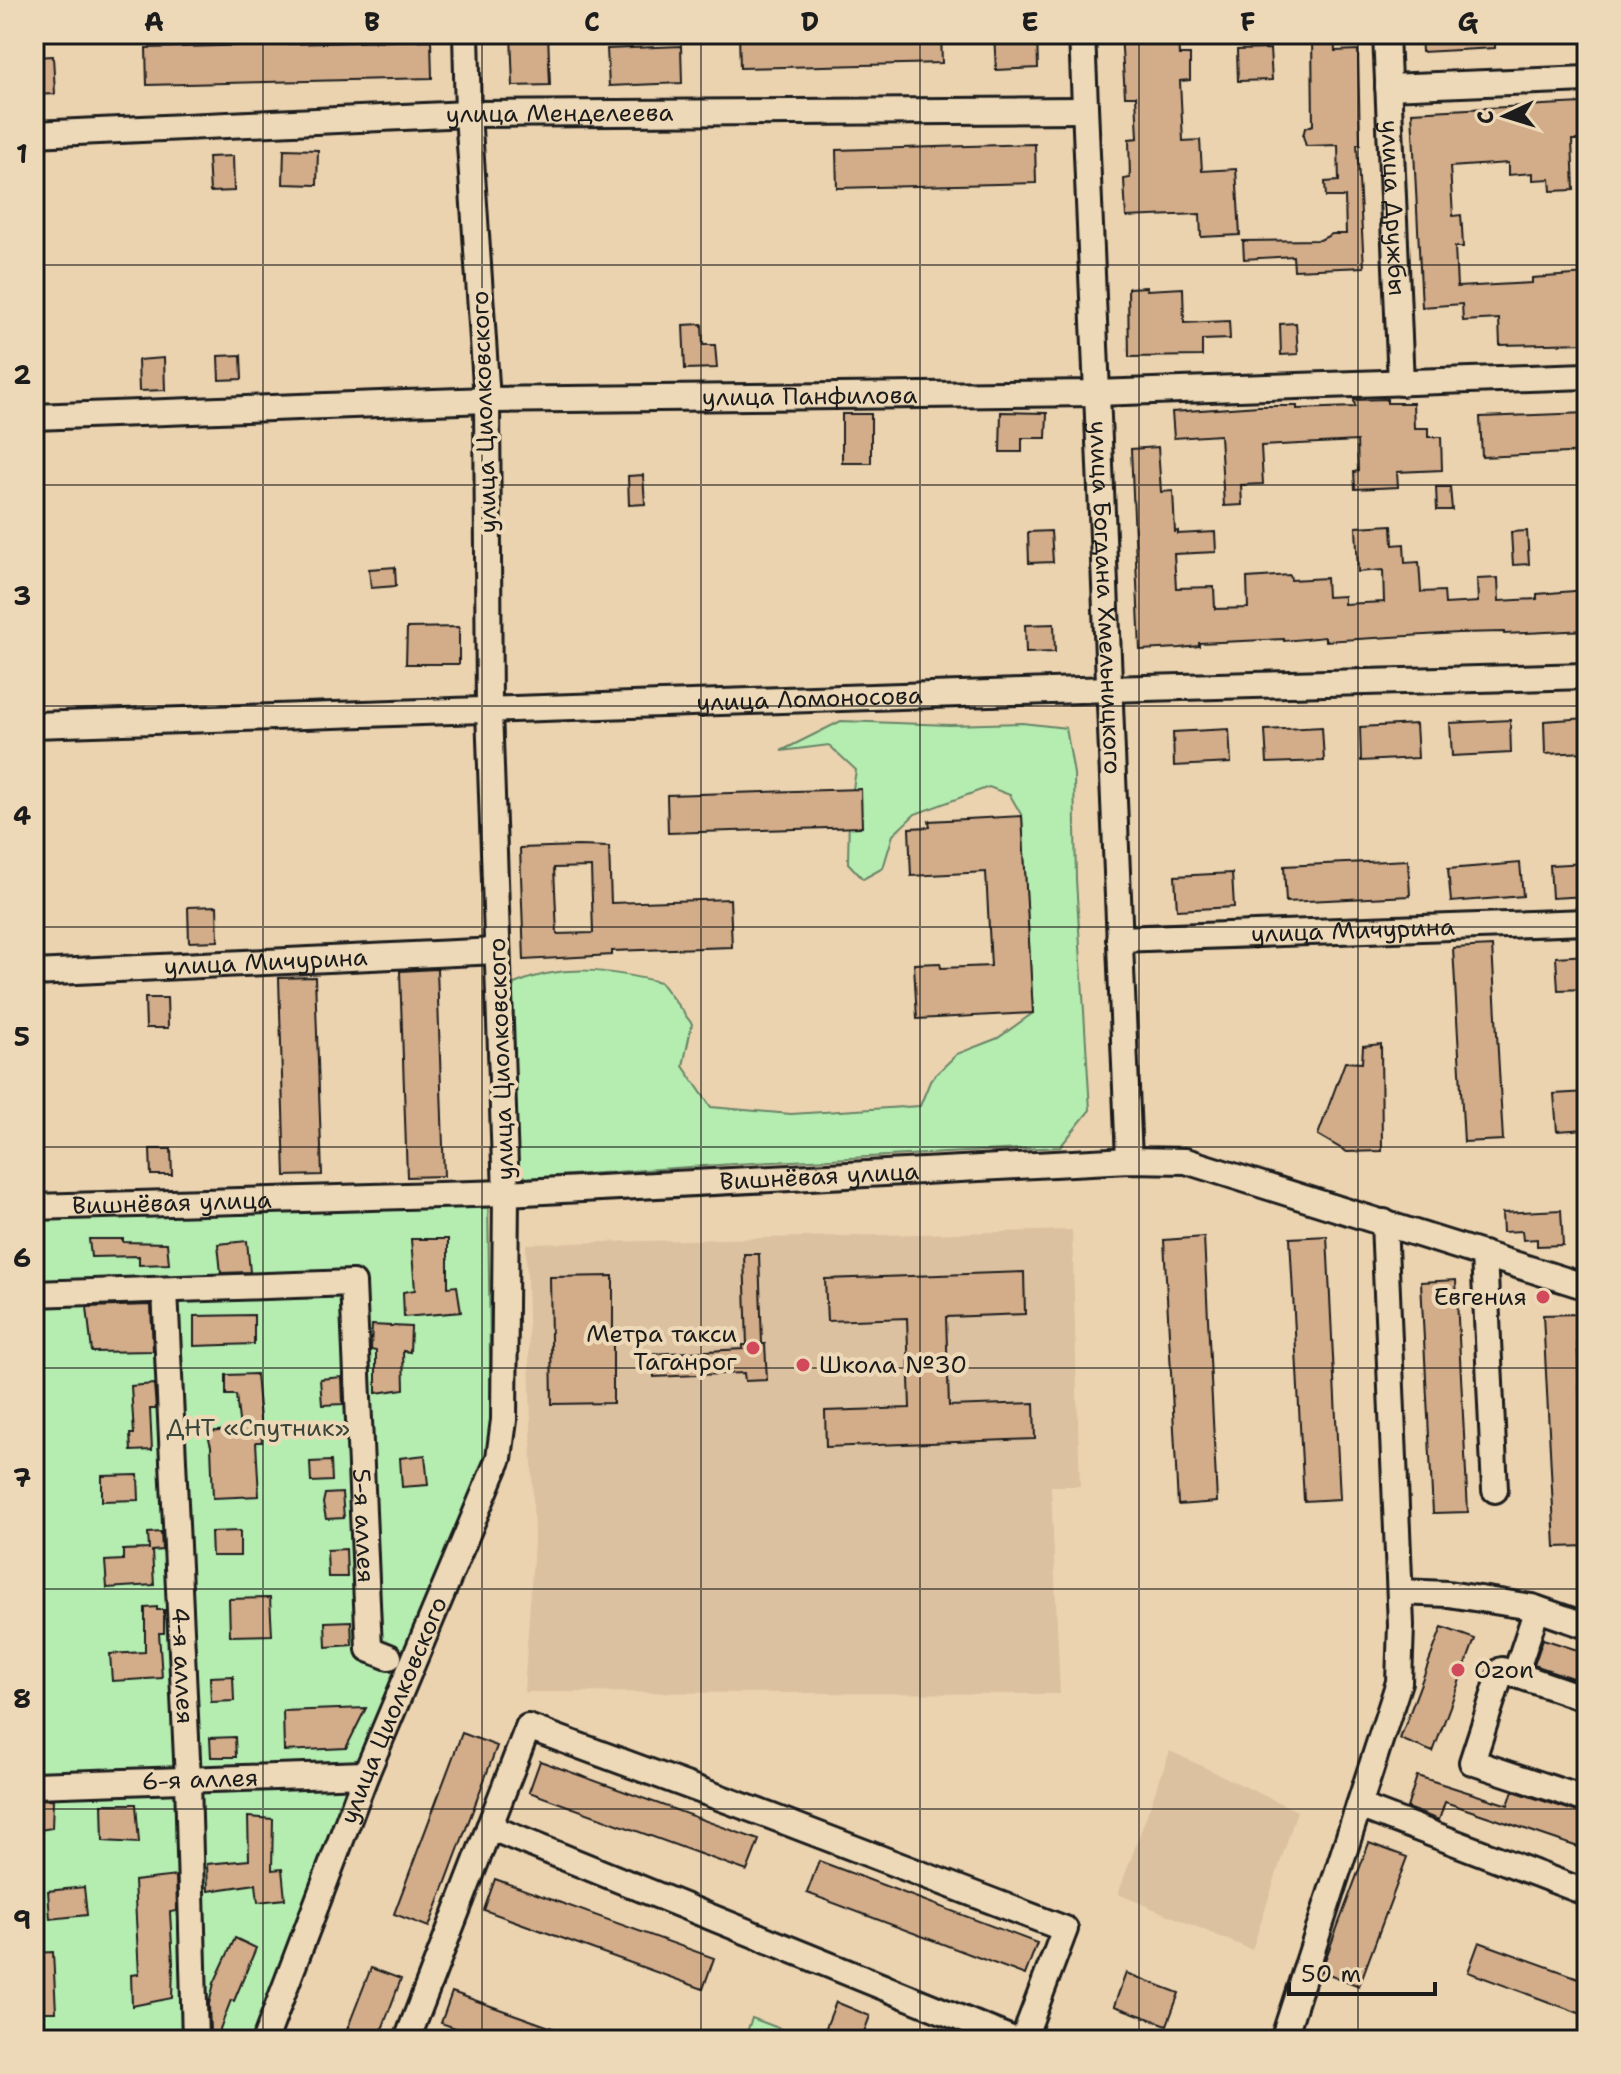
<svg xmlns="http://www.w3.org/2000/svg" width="1621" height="2074" font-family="'Shantell Sans',sans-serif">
<rect width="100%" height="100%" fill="#ebd3b0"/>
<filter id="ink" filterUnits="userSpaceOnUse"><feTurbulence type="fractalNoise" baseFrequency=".0125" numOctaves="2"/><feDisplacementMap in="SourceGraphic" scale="16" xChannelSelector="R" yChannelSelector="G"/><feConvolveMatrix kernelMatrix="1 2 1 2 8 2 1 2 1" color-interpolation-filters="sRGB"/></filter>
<g filter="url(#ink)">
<path fill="#dcc1a0" d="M1072,1230L1080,1486H1051L1060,1694L524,1692L534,1540L526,1244Z
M1170,1751L1297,1811L1252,1950L1118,1894Z"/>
<path fill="#b5edb1" stroke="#688466" stroke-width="2" d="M841,721L950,725L1022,723L1066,728L1074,774L1076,880L1090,1110L1060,1147L734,1164L526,1178L505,1156L501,1042L514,984C564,963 608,970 660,982L692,1024L683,1066L711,1107L791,1114L920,1106L931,1079L957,1054L998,1038L1033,1013L1022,816L1010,795L989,787L915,814L893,835L883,868L863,879L848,863L849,814L856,770L829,745L781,751Z
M488,1195L491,1444L258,2040H34V1209Z
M752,2018L802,2037L800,2040H744Z"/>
<path fill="#d3ad8a" stroke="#1c1c1c" stroke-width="2" fill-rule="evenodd" d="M511,34H548L550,85L513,86Z
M739,34H941L942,63L740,68Z
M994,34H1037L1038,68L996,70Z
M1121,34H1178L1179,55H1190V80L1180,81L1183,141L1200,140L1202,171L1236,169L1240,235L1201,237L1200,214L1126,217L1124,179L1130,178L1129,139L1138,138L1136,96H1125Z
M1312,34H1334L1335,51L1358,50L1360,144H1357L1364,267L1294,270L1293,256L1244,259L1243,241L1320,240L1332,234H1346L1345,197H1326L1325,182L1339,181L1338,145L1306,146L1303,136L1305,128L1313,125Z
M1421,34H1495V48L1422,52Z
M431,40L432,78L147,85L146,48Z
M681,46L682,83L609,86L607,49Z
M1270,49L1272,80L1238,81L1237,50Z
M53,56L55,94L34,95V57Z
M1582,103L1584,140H1572L1574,190L1551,191L1550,179L1533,180V173L1508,175V163L1450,167L1453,216L1461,215L1462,228L1463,247H1455L1457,287L1532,283V278L1587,274V343L1500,345L1499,319L1463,321L1462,304L1422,307L1412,112Z
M1035,144L1036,183L837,188L836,150Z
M284,149L318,150L317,185L283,184Z
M233,156L234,191L210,192L208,157Z
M1147,287V290L1183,288L1184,323L1229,321L1230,339L1202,340V356L1129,357L1128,288Z
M1296,323L1298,354L1281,355L1280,324Z
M702,324L703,345H715L717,368L685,369L683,325Z
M241,355L242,379L219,380L218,356Z
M164,358L165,390L139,391L138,360Z
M1387,399V403H1413L1414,428H1428V437H1441L1442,470L1397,472L1398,487L1355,489L1354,472L1358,471L1357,441L1261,446L1263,484L1241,485L1242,505L1224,506L1220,435L1174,438L1172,412L1259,406H1297V409L1355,407L1354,400Z
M1001,412L1047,413L1046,438H1022V452H1000Z
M1587,413V452L1482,457L1480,417Z
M842,414H871V463H842Z
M1158,447L1161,492L1173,491L1175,532L1178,531V534L1215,532L1216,552L1174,554L1176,588L1214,587L1215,609L1248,608L1247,578L1290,575L1291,580L1326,578L1327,597L1344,596V604L1384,602L1383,570L1358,572L1356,527L1392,525L1393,545L1404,544L1405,563L1419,562L1421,592L1444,591L1445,604L1478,602L1477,579L1498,578L1499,601L1537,599V594L1587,590V630L1504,634V632L1458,633L1325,641V637L1284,641V639L1199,643V646L1180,648L1140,650L1131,449Z
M643,475L645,504L629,505L628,476Z
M1436,487H1450L1452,510H1437Z
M1051,531L1053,562L1029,563L1028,532Z
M1527,531L1529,564L1513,565L1511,532Z
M395,567L396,586L371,588L369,569Z
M1054,624L1055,652L1026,653L1025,625Z
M459,627V664H406L407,628Z
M1587,718V752L1545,754L1544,721Z
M1510,720L1511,753L1452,756L1450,723Z
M1416,724L1418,758L1361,761L1360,727Z
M1322,727L1324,761L1267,763L1265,730Z
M1229,729L1231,763L1174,766L1173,732Z
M861,789L862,827L668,833L667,795Z
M1022,816L1033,1013L917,1019L914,964L940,963L941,968L991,966L986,872L911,876L909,828L930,827L929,821Z
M578,846L609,847L611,903L730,899L732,947L612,951V955L524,960L520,848ZM591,867L593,933L557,934L554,868Z
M1408,860L1410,896L1286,902L1284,866Z
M1520,863L1523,896L1451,902L1448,869Z
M1587,863V896L1552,898L1550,865Z
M1232,873L1234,907L1177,910L1175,876Z
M217,906L218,941L189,942L188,907Z
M1492,946L1503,1140L1464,1142L1453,948Z
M1587,955V989L1558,990L1556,957Z
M437,969L444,1176L407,1177L400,971Z
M315,977L322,1175L285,1176L279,978Z
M145,998H167L168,1028H146Z
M1381,1044L1382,1151L1347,1152L1318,1135L1345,1062L1362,1063L1363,1046Z
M1587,1092V1129L1557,1131L1554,1094Z
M150,1149H171L172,1175H151Z
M1561,1210L1563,1245L1537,1246V1239L1523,1240L1522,1231L1503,1232L1502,1213Z
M1327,1236L1340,1499L1304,1501L1290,1238Z
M1204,1237L1217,1502L1178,1505L1164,1240Z
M89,1239H123V1242L167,1243L169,1264L139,1265V1256L91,1257Z
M411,1239H448V1287L457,1286L461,1312L404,1317L403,1292L415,1290Z
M247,1241L250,1272L221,1273L218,1244Z
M744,1254H759L762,1344H765L767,1380L745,1381L744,1373L654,1377L653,1354L743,1349V1345H747Z
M1024,1272L1025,1314L946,1317L949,1406L1034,1403L1035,1439L826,1447L825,1411L910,1408L907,1318L827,1321L825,1279Z
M613,1276V1403L552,1404L550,1277Z
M1456,1280L1468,1512L1433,1513L1421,1282Z
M151,1305L153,1351L92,1352L87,1307Z
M1576,1314L1587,1546L1555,1547L1543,1315Z
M254,1315V1344L194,1346V1316Z
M372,1325L411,1327L410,1352L403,1351L404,1389L376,1393V1351L371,1350Z
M256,1374L262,1442H256L259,1496L213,1498L211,1446L207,1432L240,1429L236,1395H226V1375Z
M342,1377L343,1404L322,1405L320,1379Z
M154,1384L156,1409H150L152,1450L131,1451L130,1434H134L131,1386Z
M425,1455L428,1485L402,1487L400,1458Z
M331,1461L332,1481L311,1482L310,1462Z
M138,1475L139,1500L102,1501V1476Z
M342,1493L344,1518L326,1519L323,1503L325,1494Z
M240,1531V1556H212L211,1532Z
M161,1532L162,1550L152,1551L154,1585L107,1588L105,1561L123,1560V1550L149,1549L148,1533Z
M346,1549L347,1577H328L327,1550Z
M270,1598L272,1635L230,1636L229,1599Z
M157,1607V1610H164V1633H159L162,1678L112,1681L110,1654L145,1652V1608Z
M351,1621L352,1645L326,1647L325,1622Z
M1442,1627L1475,1639L1433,1752L1400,1739Z
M1543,1639L1587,1653V1683L1534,1665Z
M233,1676L234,1701L211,1702L210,1677Z
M366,1708L346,1748L284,1751L283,1711Z
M462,1733L497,1746L429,1927L394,1914Z
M235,1737L236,1757H211L210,1738Z
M540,1761L759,1840L747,1871L529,1792Z
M1417,1776L1508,1805L1513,1791L1587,1815V1850L1445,1802L1439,1820L1407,1808Z
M53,1799L52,1828L34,1831V1800Z
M102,1804H136L139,1843L103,1841Z
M248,1817L273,1819L272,1870L282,1869L285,1899L258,1902L256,1884L208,1891L207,1864L249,1860Z
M1369,1843L1407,1857L1359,1986L1321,1971Z
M819,1861L1037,1943L1025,1975L807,1893Z
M176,1876L177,1911L170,1912L173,1963L172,1998L132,2006L131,1975L139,1974L134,1881Z
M495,1879L714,1958L703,1989L484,1910Z
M84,1887L87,1915L50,1919L48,1891Z
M235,1938L256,1948L234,2001L231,2000L218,2034L210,2032L209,2004L214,1983Z
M1479,1942L1587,1981V2016L1468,1972Z
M53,1952L56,2012H34V1953Z
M371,1968L401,1979L378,2040H343Z
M1126,1973L1179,1993L1167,2025L1114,2006Z
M452,1992L580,2038V2040H489L441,2023Z
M836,2002L870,2016L861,2040H821Z"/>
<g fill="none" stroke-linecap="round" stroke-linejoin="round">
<g stroke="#1c1c1c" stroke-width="30">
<g id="minor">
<path id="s1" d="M1082,34L1129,1160"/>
<path id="s2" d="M1386,34L1401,383"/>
<path d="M1388,87L1587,79"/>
<path id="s3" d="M34,134L468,114L1085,110"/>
<path id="s4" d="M34,417L487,400L1096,393L1587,376"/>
<path id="s5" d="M34,725L1109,689L1587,676"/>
<path id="s6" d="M1119,939L1587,922"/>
<path id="s7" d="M34,973L497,951"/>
<path id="s8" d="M34,1207L506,1193L1129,1160L1186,1161L1587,1287"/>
<path d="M1484,1254L1495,1490"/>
<path id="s9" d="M165,1290L188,1780L195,2040"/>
<path id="s10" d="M34,1294L353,1283L369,1649L389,1657"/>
<path d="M1400,1592L1448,1594L1532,1607L1587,1626"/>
<path d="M1515,1675L1537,1609"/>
<path d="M1587,1699L1502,1670L1472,1762L1587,1800"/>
<path id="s11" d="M34,1785L366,1774"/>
<path d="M1359,1806L1587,1893"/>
<path d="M489,1827L1014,2040"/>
<path id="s12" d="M265,2040L366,1774L499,1458L504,1420L506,1193L489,710L487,400L468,114L466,34"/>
<path d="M407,2040L528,1727L770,1816L1065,1929L1023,2040"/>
<path d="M1283,2040L1399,1682L1401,1625L1384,1222"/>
</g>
</g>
<use href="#minor" stroke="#edd9b7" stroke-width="24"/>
</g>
</g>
<path fill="none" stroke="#1c1c1c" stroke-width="2" stroke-opacity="0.55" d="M263,34V2040M482,34V2040M701,34V2040M920,34V2040M1139,34V2040M1358,34V2040M34,265H1587M34,485H1587M34,706H1587M34,927H1587M34,1147H1587M34,1368H1587M34,1589H1587M34,1809H1587"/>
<g fill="#d1495b" stroke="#edd9b7" stroke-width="3">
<circle cx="1543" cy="1297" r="8"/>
<circle cx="753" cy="1348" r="8"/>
<circle cx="803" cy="1365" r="8"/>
<circle cx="1458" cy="1670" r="8"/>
</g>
<g text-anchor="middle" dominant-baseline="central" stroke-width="8" stroke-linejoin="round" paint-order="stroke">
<g font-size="24" fill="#1c1c1c" stroke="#edd9b7">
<text stroke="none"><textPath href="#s3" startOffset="526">улица Менделеева</textPath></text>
<text stroke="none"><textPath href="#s2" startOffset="174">улица Дружбы</textPath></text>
<text stroke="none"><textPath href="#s4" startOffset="776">улица Панфилова</textPath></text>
<text transform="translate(484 412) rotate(-92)">улица Циолковского</text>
<text stroke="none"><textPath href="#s1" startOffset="564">улица Богдана Хмельницкого</textPath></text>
<text stroke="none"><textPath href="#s5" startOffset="776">улица Ломоносова</textPath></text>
<text stroke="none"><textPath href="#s6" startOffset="234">улица Мичурина</textPath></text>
<text stroke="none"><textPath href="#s7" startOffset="232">улица Мичурина</textPath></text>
<text transform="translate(501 1059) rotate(-92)">улица Циолковского</text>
<text stroke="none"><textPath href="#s8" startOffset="786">Вишнёвая улица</textPath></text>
<text stroke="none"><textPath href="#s8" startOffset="138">Вишнёвая улица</textPath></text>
<text stroke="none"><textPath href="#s10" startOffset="562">5-я аллея</textPath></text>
<text stroke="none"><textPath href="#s9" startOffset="376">4-я аллея</textPath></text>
<text stroke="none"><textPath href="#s12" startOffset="354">улица Циолковского</textPath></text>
<text stroke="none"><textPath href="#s11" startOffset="166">6-я аллея</textPath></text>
</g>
<g font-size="24" fill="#1c1c1c" stroke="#edd9b7" text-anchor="end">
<text x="1527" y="1297">Евгения</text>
<text x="737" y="1334">Метра такси<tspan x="737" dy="28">Таганрог</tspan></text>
<text x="819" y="1365" text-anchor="start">Школа №30</text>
<text x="1474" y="1670" text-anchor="start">Ozon</text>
</g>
<g font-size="24" fill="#3b463a" stroke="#edd9b7">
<text x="258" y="1428">ДНТ «Спутник»</text>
</g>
</g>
<rect width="1621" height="2074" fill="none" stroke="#edd9b7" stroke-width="88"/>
<g transform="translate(1505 116) rotate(266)" stroke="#edd9b7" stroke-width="6" paint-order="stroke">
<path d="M0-6L14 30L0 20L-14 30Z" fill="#1c1c1c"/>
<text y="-12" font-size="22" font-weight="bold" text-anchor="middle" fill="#1c1c1c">С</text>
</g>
<path d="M1289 1982v12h146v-12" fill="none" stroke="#1c1c1c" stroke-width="4"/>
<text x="1301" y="1982" font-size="24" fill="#1c1c1c" stroke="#edd9b7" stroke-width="6" paint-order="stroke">50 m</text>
<rect x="44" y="44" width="1533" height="1986" fill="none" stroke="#1c1c1c" stroke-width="3"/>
<g font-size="26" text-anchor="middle" font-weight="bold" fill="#1c1c1c">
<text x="154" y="31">A</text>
<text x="372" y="31">B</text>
<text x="592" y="31">C</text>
<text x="810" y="31">D</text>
<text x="1030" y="31">E</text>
<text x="1248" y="31">F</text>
<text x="1468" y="31">G</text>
<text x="22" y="163">1</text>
<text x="22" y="384">2</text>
<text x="22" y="605">3</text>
<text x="22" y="825">4</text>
<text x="22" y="1046">5</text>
<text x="22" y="1267">6</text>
<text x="22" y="1487">7</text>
<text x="22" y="1708">8</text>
<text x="22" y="1929">9</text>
</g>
</svg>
